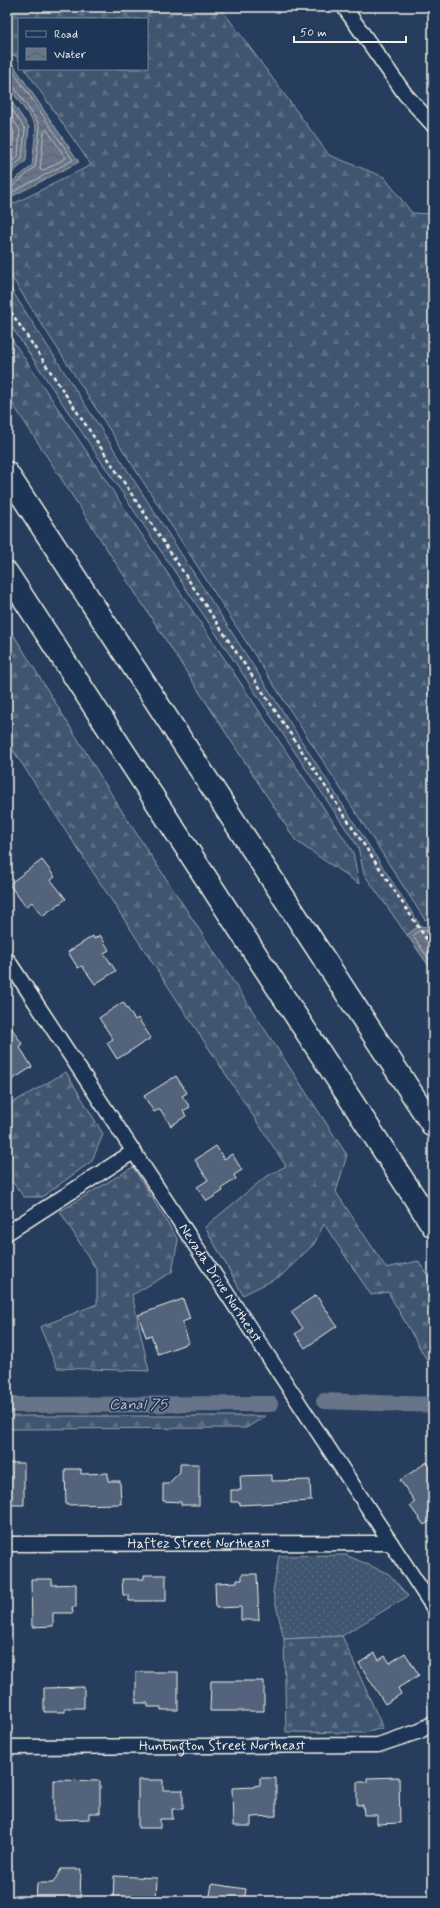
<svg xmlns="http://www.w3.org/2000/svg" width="440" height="1908" font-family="Mynerve,sans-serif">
<defs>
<pattern id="grass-dots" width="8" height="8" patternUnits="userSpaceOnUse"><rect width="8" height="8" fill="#40546f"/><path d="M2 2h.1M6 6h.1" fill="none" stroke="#5c6d84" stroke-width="1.8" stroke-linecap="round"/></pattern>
<pattern id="forest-firs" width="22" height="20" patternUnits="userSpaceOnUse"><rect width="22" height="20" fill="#40546f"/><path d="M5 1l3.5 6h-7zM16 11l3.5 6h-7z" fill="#5c6d84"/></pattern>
<pattern id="wetland-marsh" width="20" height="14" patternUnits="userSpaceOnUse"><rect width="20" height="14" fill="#40546f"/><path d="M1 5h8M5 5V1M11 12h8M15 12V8" fill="none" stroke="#5c6d84"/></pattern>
<pattern id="water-waves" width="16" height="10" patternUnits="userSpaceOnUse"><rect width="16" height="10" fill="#677588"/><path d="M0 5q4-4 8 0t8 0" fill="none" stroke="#585e67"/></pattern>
</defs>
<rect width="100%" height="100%" fill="#263d5d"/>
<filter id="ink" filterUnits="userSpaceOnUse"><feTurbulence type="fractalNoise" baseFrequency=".025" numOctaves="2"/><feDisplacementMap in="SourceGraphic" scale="8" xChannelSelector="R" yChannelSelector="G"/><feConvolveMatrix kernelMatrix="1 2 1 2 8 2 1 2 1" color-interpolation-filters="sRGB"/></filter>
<g filter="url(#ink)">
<path fill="url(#grass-dots)" stroke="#9aa2ac" d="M346,1555L389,1574L408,1596L342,1636L284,1639L273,1592L279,1556Z"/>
<path fill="url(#forest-firs)" stroke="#9aa2ac" d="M7,7H220L329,155L384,177L412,213L433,214V916L425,920L7,270V207L91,165L25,69H147V19H19V61L16,56L7,54Z
M7,332L353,852L359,884L296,841L7,395Z
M7,624L123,813L347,1155L336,1192L386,1268L418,1261L433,1284V1371L388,1292L371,1295L324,1224L314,1244L281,1276L243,1295L205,1227L264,1178L286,1166L7,741Z
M66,1072L103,1134L92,1161L42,1197H24L7,1175V1106Z
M133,1167L178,1240L172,1272L132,1295L149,1371L57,1368L40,1327L97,1304V1271L60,1211Z
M7,1416H266L246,1428L7,1429Z
M342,1636L383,1728L364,1733L286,1732L284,1639Z"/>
<path fill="url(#wetland-marsh)" stroke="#9aa2ac" d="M7,283L420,925L407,935L364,874L358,847L7,320Z"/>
<path fill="url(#water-waves)" stroke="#9fa7ae" d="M7,61L12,63L79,162L7,199V186L32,166L36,128L34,123L7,84Z
M7,95L29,127L26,161L7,177Z
M433,924V972L407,935L420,925L423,927Z"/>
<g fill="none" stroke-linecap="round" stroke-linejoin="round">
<path stroke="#bcbfc2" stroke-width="1" d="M7,65L10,67L73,160L7,195
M7,82L12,84L38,122L40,129L35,167L11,188L7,189
M7,102L25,129L22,159L7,172
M7,111L20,130L18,156L7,165
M7,122L14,132L12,153L7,158
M47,130L66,158L42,171L40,169L44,132Z
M433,928L427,931H419L413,936L433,965"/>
<path stroke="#677588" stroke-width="16" d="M324,1401L433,1405
M7,1405L270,1404"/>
</g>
<path fill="#52647b" stroke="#f4f1e8" d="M42,860L55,877L51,880L66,899L42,916L32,902L26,907L9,884Z
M100,935L109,950L104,953L116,971L95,984L82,966L78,968L68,952L93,936L94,939Z
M123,1002L135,1020L138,1018L151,1038L117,1059L107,1043L113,1039L99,1018Z
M7,1021L22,1044L19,1046L32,1067L7,1083Z
M176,1076L187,1093L182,1096L190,1107L183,1111L186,1116L171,1126L160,1109L154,1112L144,1096Z
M216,1146L224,1159L232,1154L242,1170L234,1175L236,1179L222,1188L223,1191L207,1201L197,1187L208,1180L195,1160Z
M316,1295L337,1326L305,1348L295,1334L303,1328L291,1312Z
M183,1299L190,1319L182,1322L189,1343L158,1354L151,1335L146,1337L138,1315Z
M427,1462L433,1472V1519L424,1525L410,1506L415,1502L400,1480Z
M7,1463H24V1505H7Z
M180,1464H199V1505H181V1502L163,1501V1484H168L180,1472Z
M65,1469H81V1474L108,1473V1481H120L121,1504L66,1505Z
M272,1475V1481L310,1480L311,1501L240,1505V1502H231V1490H241L240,1476Z
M242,1574H257L259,1620H241V1607L216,1608L215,1583L237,1582V1580H242Z
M144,1575H166V1601H129V1595H123L122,1579H144Z
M31,1579H52V1585L76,1584V1607H72L73,1613H53V1626L32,1627Z
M375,1653L379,1660L385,1656L390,1663L405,1653L419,1675L398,1688L401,1694L385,1704L359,1663Z
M136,1672H178V1710H161V1707H148V1703H136Z
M211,1681H264V1711H210Z
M84,1687V1708H65V1712H44V1688Z
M399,1777L400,1823L377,1824V1815H364L363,1805H357V1782H367V1778Z
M260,1778H276V1816L251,1817V1826H233L232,1788L254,1787V1786L260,1785Z
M54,1780L100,1781V1813H89V1819L54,1820Z
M138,1780H163V1790H183V1809H172L173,1819H160V1828H138Z
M61,1869H81L80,1901H36L37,1883H53Z
M114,1876L157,1878L156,1901H113Z
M212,1884L246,1889L244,1901H209Z"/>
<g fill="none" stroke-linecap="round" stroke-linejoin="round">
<g stroke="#f4f1e8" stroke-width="17">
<g id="street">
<path d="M344,7L405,94L433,125"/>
<path id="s1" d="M7,959L433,1607"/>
<path d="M7,1233L133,1152"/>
<path id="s2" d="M7,1544L391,1543"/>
<path id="s3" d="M7,1747L378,1745L420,1731L433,1723"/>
</g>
</g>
<g stroke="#f4f1e8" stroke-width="25">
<path id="highway" d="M7,473L433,1126
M7,573L433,1226"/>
</g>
<path stroke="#f4f1e8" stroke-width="2.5" stroke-dasharray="4 3" stroke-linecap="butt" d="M7,306L433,949"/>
<use href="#street" stroke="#1d3557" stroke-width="14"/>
<use href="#highway" stroke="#1d3557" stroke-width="22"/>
</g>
</g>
<g text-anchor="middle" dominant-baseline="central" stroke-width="3.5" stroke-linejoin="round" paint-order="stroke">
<g font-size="14" fill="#f4f1e8" stroke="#1d3557">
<text stroke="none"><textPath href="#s1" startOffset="388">Nevada Drive Northeast</textPath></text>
<text stroke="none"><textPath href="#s2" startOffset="192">Haftez Street Northeast</textPath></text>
<text stroke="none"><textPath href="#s3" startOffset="215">Huntington Street Northeast</textPath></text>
</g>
<g font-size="15" font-style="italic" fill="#bcbfc2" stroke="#1d3557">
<text x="138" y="1405">Canal 75</text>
</g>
</g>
<rect width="440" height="1908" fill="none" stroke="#1d3557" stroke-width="24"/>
<rect x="12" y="12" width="416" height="1884" fill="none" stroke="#f4f1e8" stroke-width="1.5" filter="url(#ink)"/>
<rect x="18" y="18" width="130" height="52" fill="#1d3557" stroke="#738091"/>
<rect x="26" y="31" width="20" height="6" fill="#1d3557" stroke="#738091"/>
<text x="54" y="38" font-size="12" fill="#f4f1e8">Road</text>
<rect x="26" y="48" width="20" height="12" fill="url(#water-waves)" stroke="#738091"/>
<text x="54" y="58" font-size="12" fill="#f4f1e8">Water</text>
<path d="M294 36v6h112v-6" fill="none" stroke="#f4f1e8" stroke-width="2"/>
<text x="300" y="36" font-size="12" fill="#f4f1e8" stroke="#1d3557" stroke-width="3" paint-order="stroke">50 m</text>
</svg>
